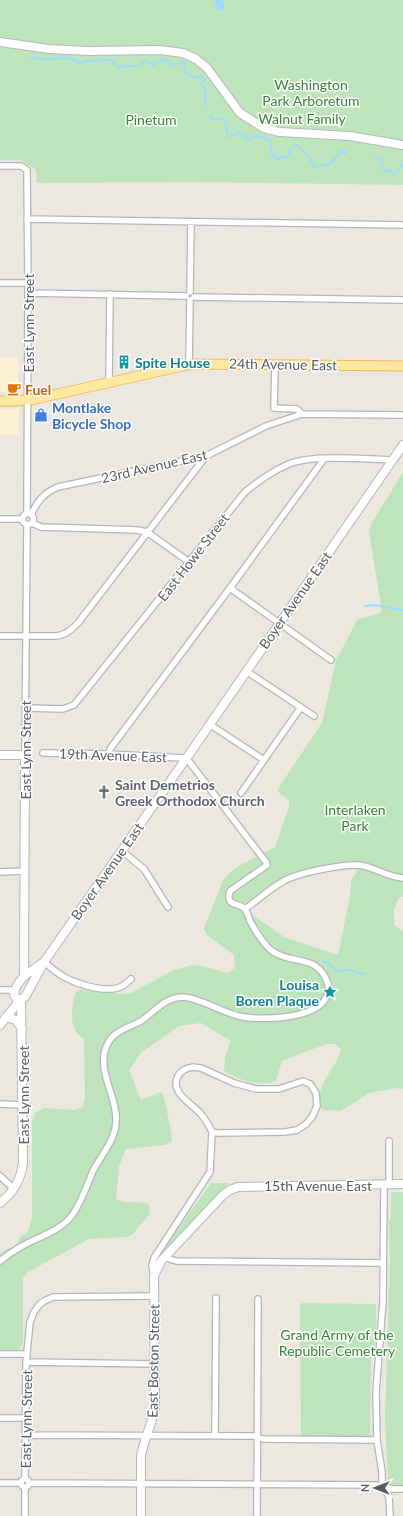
<svg xmlns="http://www.w3.org/2000/svg" width="403" height="1516" font-family="Lato,sans-serif">
<rect width="100%" height="100%" fill="#ece8df"/>
<path fill="#fdf0d3" d="M0,358H18V392H0Z
M0,409H19V435H0Z"/>
<path fill="#bee4bb" fill-rule="evenodd" d="M0,0H403V185L193,182L37,183L36,170L21,160H0Z
M403,472V897H400L394,908V925L403,931V1089L397,1088L369,1093L341,1111L322,1110C313,1082 335,1074 341,1049L335,1044H326L282,1061L276,1081C259,1087 239,1080 224,1071L225,1057L231,1041L201,1023L179,1026L141,1053L129,1070L141,1100L161,1092L164,1096L172,1137L171,1142L165,1145L126,1149L119,1166L116,1199C125,1205 138,1200 148,1204L150,1207L149,1215L132,1235L126,1237L89,1239L28,1272L23,1278V1343L18,1350H0V1253L17,1244L20,1237L28,1232L32,1217V1121L35,1113L44,1108L75,1110L83,1107L85,1099L84,1039C81,1037 77,1034 75,1030C70,1021 72,1001 76,992L82,989L120,994L131,993L174,970L191,965L202,966L227,973L235,968L234,955L208,936L204,929L206,923L224,878L237,867L275,847L289,807V800L280,794L277,790L322,723L336,661L357,620L382,612L369,532L371,524ZM358,865L356,872L351,880L350,896L338,955L284,937L245,909L295,877Z
M211,1183H229L159,1255Z
M393,1192H403V1485H390L388,1483L385,1419L390,1258L389,1221L391,1220V1194Z
M302,1303L376,1304V1336L371,1362L370,1425L371,1437H302L301,1435L300,1306Z"/>
<path fill="#9ddafe" d="M214,0H222L225,6L223,11H218Z"/>
<g fill="none" stroke-linecap="round" stroke-linejoin="round">
<path stroke="#9ddafe" stroke-width="2" d="M31,57C37,58 45,60 51,59C63,58 69,56 80,63L84,61L111,60L119,68L124,66H139L146,60L153,65L160,62L162,58L170,62L172,65L184,62L185,66L184,69L188,75L196,78L200,75L205,79L201,85L205,89V106
M210,116L214,120L223,118C228,123 225,131 229,137L238,132L244,134L247,140L258,136L268,140L270,142L271,152L277,159L289,156L291,149L298,145L310,158L314,167H316L330,164L341,151L345,153L348,151
M375,157L381,159L383,168L386,171L390,170L392,174H396L403,164
M365,606L374,605L403,610
M323,961L328,963L337,971L350,970L364,974"/>
<g stroke="#b2b6ba" stroke-width="8">
<path id="street" d="M0,166H21L27,170L28,293L27,513
M27,219L403,225
M0,283H28
M190,292L191,222
M28,293L186,296
M194,297L403,300
M189,364L190,300
M275,364L274,408L297,409L302,414
M109,381L110,294
M22.5 519a5.5 5.5 0 1 1 11 0a5.5 5.5 0 1 1-11 0Z
M31,515C37,501 44,493 58,487L206,456L266,426L302,414L403,415
M0,519H22
M32,523L41,527L137,530L147,532L189,562
M230,588L331,660
M0,636H56C66,635 71,630 78,623L206,456
M246,671L314,716
M25,708L63,709L74,705L245,492C259,481 272,471 289,464C313,454 365,459 393,460
M209,724L264,760
M43,753L109,754L183,758
M109,754L110,749L230,588L324,459
M25,755L27,525
M241,793L301,707
M122,851L144,869L168,907
M0,872L24,871
M245,909C258,900 268,890 282,882C296,873 342,864 359,865C375,867 386,877 403,878
M44,962C50,967 57,973 64,977C77,984 97,990 112,989C120,989 126,984 131,979
M0,990H14
M193,1067L201,1068L234,1083L256,1089H279L303,1081L310,1084L316,1093L317,1106L312,1117L306,1124L297,1130L285,1132L218,1133L212,1132C209,1125 205,1119 200,1113C192,1104 169,1092 178,1076C181,1070 187,1068 193,1067Z
M0,1104L23,1105
M0,1176L14,1189
M384,1185L383,1301L376,1392L377,1440L382,1472V1483L389,1497L390,1516
M389,1185V1141
M164,1257L176,1261L383,1263
M0,1261C10,1253 23,1245 34,1240C49,1233 63,1228 73,1214C82,1201 87,1185 93,1171C101,1155 115,1141 116,1122C118,1096 94,1069 108,1043C114,1031 130,1027 141,1021C148,1016 153,1011 160,1006C167,1000 175,997 184,997C203,999 220,1012 239,1016C260,1021 321,1020 328,993C329,988 328,982 325,977C314,955 289,964 272,951C263,944 256,932 250,921C249,918 247,912 245,909C238,902 225,907 230,891L267,865L266,862L188,760
M154,1276L152,1266L154,1258L210,1172L212,1132
M0,1354H27
M26,1362L155,1364
M0,1418H25
M26,1435L253,1436L264,1439L377,1440
M215,1436L216,1298
M25,1479L26,1362L30,1322L34,1312L39,1305L44,1301L53,1297L154,1296
M21 1483a4 4 0 1 1 8 0a4 4 0 1 1-8 0Z
M0,1483H21
M29,1483L376,1485L392,1489H403
M25,1516V1487
M257,1516L258,1299"/>
</g>
<g stroke="#b3b7bd" stroke-width="10">
<path id="secondary" d="M0,42L49,49L88,51L160,50L183,53L196,59L207,68L240,113L264,128L280,132L350,136L403,145
M0,755H25L24,976
M188,756L403,445
M44,962C31,971 16,979 14,995L17,999H21L25,997L44,962L185,760
M5,1018H9L16,1020L22,1029
M0,1025L21,999
M0,1203C13,1193 21,1179 23,1163L21,999
M141,1516V1456C144,1439 152,1425 155,1407L154,1276L161,1261L223,1195L230,1190L238,1187L403,1184"/>
</g>
<g stroke="#efba55" stroke-width="11">
<path id="primary" d="M0,401H16L35,399L192,364L403,366"/>
</g>
<use href="#street" stroke="#fff" stroke-width="5.5"/>
<use href="#secondary" stroke="#fff" stroke-width="8"/>
<use href="#primary" stroke="#fee9a2" stroke-width="9"/>
</g>
<defs>
<g id="building-bare" transform="scale(1.08)"><path d="M-4-6H4V6H1V3H-1V6H-4ZM-2.5-4.3h1.7v1.8h-1.7ZM.8-4.3h1.7v1.8H.8ZM-2.5-1h1.7V.8h-1.7ZM.8-1h1.7V.8H.8Z" fill="#0f9aa8" stroke="#fff" stroke-width="2.5" paint-order="stroke"/></g>
<g id="cafe-bare" transform="scale(1.08)"><path d="M-5.5-4.5H6V0H3Q3 3.5 0 3.5H-2.5Q-5.5 3.5-5.5 0ZM3-3.2v2h1.7v-2ZM-6 4.5H4V6H-6Z" fill="#e8710a" stroke="#fff" stroke-width="2.5" paint-order="stroke"/></g>
<g id="shop-bare" transform="scale(1.08)"><path d="M-5-2.5h2.3a2.7 3.5 0 0 1 5.4 0H5L5.5 6h-11ZM-1.5-2.5h3a1.5 2.3 0 0 0-3 0Z" fill="#3f7fe0" stroke="#fff" stroke-width="2.5" paint-order="stroke"/></g>
<g id="church-bare" transform="scale(1.08)"><path d="M-1.2-6h2.4v3.5h3.3v2.4h-3.3V6h-2.4V-.1h-3.3v-2.4h3.3Z" fill="#6b7280" stroke="#fff" stroke-width="2.5" paint-order="stroke"/></g>
<g id="sight-bare" transform="scale(1.08)"><path d="M0-6L1.8-2.2L6-1.7L2.9 1.2L3.7 5.4L0 3.3L-3.7 5.4L-2.9 1.2L-6-1.7L-1.8-2.2Z" fill="#0f9aa8" stroke="#fff" stroke-width="2.5" paint-order="stroke"/></g>
</defs>
<g fill-rule="evenodd">
<use href="#building-bare" x="124" y="362"/>
<use href="#cafe-bare" x="14" y="389"/>
<use href="#shop-bare" x="41" y="415"/>
<use href="#church-bare" x="104" y="792"/>
<use href="#sight-bare" x="330" y="992"/>
</g>
<g text-anchor="middle" dominant-baseline="central" stroke-width="3" stroke-linejoin="round" paint-order="stroke">
<g font-size="14" fill="#368335" stroke="#fff">
<text x="311" y="84">Washington<tspan x="311" dy="16">Park Arboretum</tspan></text>
<text x="302" y="118">Walnut Family</text>
<text x="151" y="119">Pinetum</text>
<text x="355" y="809">Interlaken<tspan x="355" dy="16">Park</tspan></text>
<text x="337" y="1334">Grand Army of the<tspan x="337" dy="16">Republic Cemetery</tspan></text>
</g>
<g font-size="14" fill="#585d61" stroke="#fff">
<text transform="translate(28 323) rotate(-90)">East Lynn Street</text>
<text transform="translate(283 364) rotate(1)">24th Avenue East</text>
<text transform="translate(154 466) rotate(-13)">23rd Avenue East</text>
<text transform="translate(193 557) rotate(-52)">East Howe Street</text>
<text transform="translate(295 600) rotate(-55)">Boyer Avenue East</text>
<text transform="translate(25 750) rotate(-90)">East Lynn Street</text>
<text transform="translate(113 755) rotate(2)">19th Avenue East</text>
<text transform="translate(107 871) rotate(-55)">Boyer Avenue East</text>
<text transform="translate(23 1095) rotate(-90)">East Lynn Street</text>
<text x="318" y="1185">15th Avenue East</text>
<text transform="translate(153 1361) rotate(-89)">East Boston Street</text>
<text transform="translate(26 1419) rotate(-89)">East Lynn Street</text>
</g>
<g font-size="14" font-weight="bold" fill="#0d838f" stroke="#fff" text-anchor="start">
<text x="135" y="362">Spite House</text>
<text x="319" y="984" text-anchor="end">Louisa<tspan x="319" dy="16">Boren Plaque</tspan></text>
</g>
<g font-size="14" font-weight="bold" fill="#c56008" stroke="#fff" text-anchor="start">
<text x="25" y="389">Fuel</text>
</g>
<g font-size="14" font-weight="bold" fill="#366cbe" stroke="#fff" text-anchor="start">
<text x="52" y="407">Montlake<tspan x="52" dy="16">Bicycle Shop</tspan></text>
</g>
<g font-size="14" font-weight="bold" fill="#5b616d" stroke="#fff" text-anchor="start">
<text x="115" y="784">Saint Demetrios<tspan x="115" dy="16">Greek Orthodox Church</tspan></text>
</g>
</g>
<g transform="translate(375 1488) rotate(270)" stroke="#ffffff" stroke-width="3" paint-order="stroke">
<path d="M0-3L7 15L0 10L-7 15Z" fill="#585d61"/>
<text y="-6" font-size="11" font-weight="bold" text-anchor="middle" fill="#585d61">N</text>
</g>
</svg>
